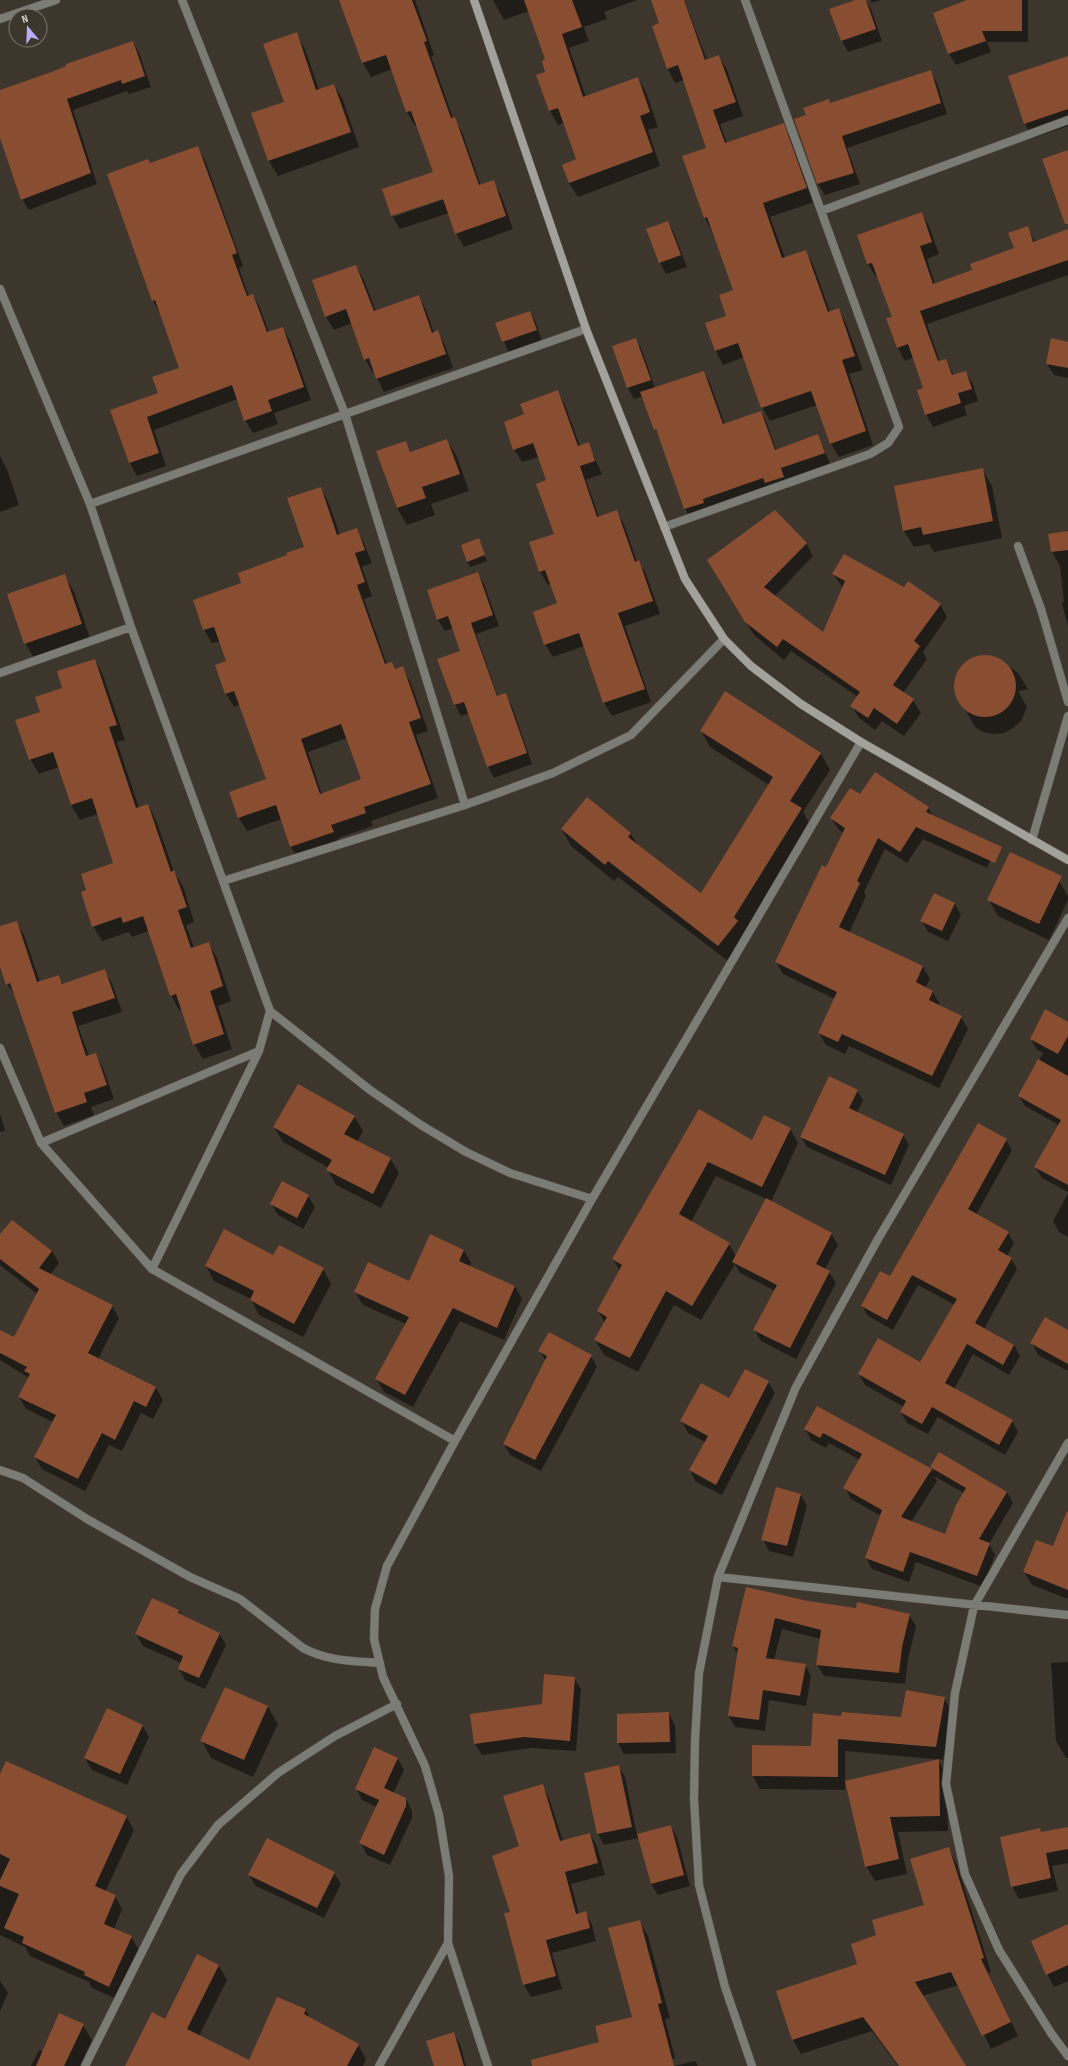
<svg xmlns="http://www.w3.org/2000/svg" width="1068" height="2066" font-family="'Sofia Sans Condensed',sans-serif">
<rect width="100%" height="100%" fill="#3d362d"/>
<path fill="#0007" fill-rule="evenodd" d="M340,0H415L434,55L431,56L453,118L462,132L481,186L493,181L501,195L513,229L464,247L456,233L449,213L400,229L392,216L383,190L434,172L418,125L415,126L407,112L392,69L371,77L363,63ZM447,196L448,198L393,217V214Z
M493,0H637L604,12L607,19L584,27L589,41L569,48L586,97L638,78L646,92L658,127L648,130L660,166L578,197L569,183L577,160L564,123L558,125L550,111L537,76L547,72V60L529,11L504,20Z
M652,0H684L707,60L719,56L727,70L743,116L720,124L727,143L783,124L791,138L814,202L770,217L785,258L805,251L813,264L830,312L839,309L846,323L863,370L849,374L873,445L839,457L831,444L817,405L770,421L762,407L744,357L723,365L716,351L706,324L727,316L734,290L712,232L705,218L683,157L708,149L684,80L675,83L668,69L653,26L661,23Z
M858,0H866L871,9L882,41L848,52L842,41L831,10Z
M870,0H881L872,3Z
M970,0H1028V42H987L991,52L956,65L949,54L934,13Z
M296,34L305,49L319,90L334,85L343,100L359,147L278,176L269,161L253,114L285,102Z
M133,42L139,53L151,87L129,94L127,91L73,110L97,184L29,210L22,199L0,135V91Z
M1068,57V126L1033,138L1025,124L1009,77Z
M930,71L937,83L947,114L847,148L860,184L825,195L818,184L795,120L830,104Z
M197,147L205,160L243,266L239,268L249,297L253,295L260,308L269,333L283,328L290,341L311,400L274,413L278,424L253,433L245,420L238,399L154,430L166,466L137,476L130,463L111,410L159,393L180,368L160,314L153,301L108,174L150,164Z
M922,214L929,226L939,254L927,259L935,284L973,271L1015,249L1027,227L1035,242L1068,230V275L927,324L940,362L946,360L954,376L965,372L973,384L978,401L964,406L967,415L933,427L926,414L925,388L914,357L905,361L898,348L888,319L893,317L878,276L876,277L868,264L859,236Z
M668,222L674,233L687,267L666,274L660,263L648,230Z
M356,266L364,280L376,312L419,296L426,310L434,333L437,332L445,345L453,368L384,392L374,372L373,373L365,359L352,323L334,330L326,317Z
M530,312L536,323L542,341L509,353L496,323Z
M636,339L642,350L655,388L704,372L710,383L725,425L761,412L767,423L776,450L818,435L830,464L786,479L789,488L772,493L770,489L691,519L685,509L661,440L655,429L643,396L634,399L628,388L613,347Z
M1068,343V378L1054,375L1047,364Z
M558,392L565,405L580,446L588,444L602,474L586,480L599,517L616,511L624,524L637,562L638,561L646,574L660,614L625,626L651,702L612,716L604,703L584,646L553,657L545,644L559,604L551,584L548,585L540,572L530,543L555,534L548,481L539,457L522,462L514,449L525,415Z
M447,440L457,457L469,491L431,504L435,515L407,525L397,508L378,452L405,442L411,452Z
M0,456L7,469L19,505L0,512Z
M982,469L992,486L1002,538L934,552L929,544L914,547L904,531Z
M320,488L328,501L340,535L356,529L364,543L372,563L362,567L372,596L364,599L387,665L396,670L402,668L410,681L428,731L416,735L438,798L371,821L373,826L338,838L341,846L299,860L291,847L282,819L247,831L239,818L230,793L267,780L240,705L234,707L226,694L227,662L220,641L212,643L204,630L194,600L242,583L305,547ZM347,738L362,780L322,795L308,752Z
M1068,532V627L1062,603L1064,602L1060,566L1052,552L1049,535Z
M478,539L487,561L470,567L467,561Z
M806,543L813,556L775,596L823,634L843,588L833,574L905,588L940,604L947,617L923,652L927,659L903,693L913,700L921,713L904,736L882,721L875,730L859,718L852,706L858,697L791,651L784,660L754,635L715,573Z
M477,573L484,584L499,626L476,634L498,697L505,694L512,706L532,764L494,778L488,766L469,713L461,716L455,705L438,659L461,651L453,628L445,631L438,620L428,590Z
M64,575L74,592L91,641L35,660L25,643Z
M990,656L999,659L1018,673L1028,689L1018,691L1027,707L1021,721L1013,728L1004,733L994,734L983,732L975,727L956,693L955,683L958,674L963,666L971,660L980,657ZM1006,672L1016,690H1014L1004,673Z
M95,660L103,675L125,740L117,742L139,808L148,805L156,820L174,872L183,886L194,922L186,925L194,948L208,943L217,958L231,1001L218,1006L232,1049L203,1059L194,1044L182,1009L179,1010L171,995L149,931L132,937L129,932L102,941L93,926L87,891L115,864L98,814L80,820L71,805L59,767L39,774L30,759L41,712L63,688Z
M725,693L821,754L830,770L803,812L810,824L744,932L747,937L728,961L618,877L614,881L571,846L562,830L587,799L631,834L637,844L702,894L769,785L710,747L701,731Z
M860,796L928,808L933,816L993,853L987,868L923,839L907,863L885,849L864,892L866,896L849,933L923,967L930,979L925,988L932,991L940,1004L938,1006L961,1017L968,1029L939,1088L849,1046L845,1054L826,1045L819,1033L835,999L783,974L776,962L826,868L843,833L839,830L831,818Z
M1059,881L1068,896V900L1049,940L998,916L989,900Z
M955,904L961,915L948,941L928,932L922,921Z
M16,922L24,935L40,982L59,976L63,984L104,970L112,983L122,1012L78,1026L89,1056L95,1054L103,1068L114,1099L91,1107L94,1115L64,1126L56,1112L16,997L7,984L0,964V927Z
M1068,1022V1192L1042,1178L1035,1167L1059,1125L1025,1106L1019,1096L1043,1053L1037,1050L1031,1039Z
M857,1090L863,1100L857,1113L903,1135L909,1145L891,1185L807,1147L801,1137Z
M699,1111L753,1141L790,1129L798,1143L771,1202L831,1233L838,1245L825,1269L829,1272L836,1283L796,1359L761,1341L754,1329L775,1291L740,1273L735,1264L701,1320L674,1305L638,1372L604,1355L595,1340L605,1323L598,1311L620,1271L613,1259ZM716,1176L766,1199L736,1256L729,1244L691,1222Z
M0,1114L5,1131L0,1132Z
M354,1116L363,1131L357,1142L390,1158L399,1173L381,1208L336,1185L328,1170L329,1168L283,1142L274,1127Z
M1006,1140L1012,1150L976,1215L1008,1233L1014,1243L1007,1256L1011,1258L1017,1269L984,1329L1014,1345L1020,1356L1009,1375L973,1354L954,1389L1012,1421L1018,1432L1005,1455L938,1417L928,1434L907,1423L901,1412L904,1407L865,1385L859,1374L921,1364L955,1305L918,1285L893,1330L868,1316L862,1306L890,1278Z
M1068,1193V1237L1059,1232L1053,1221Z
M308,1196L315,1207L303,1229L278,1215L271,1203Z
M0,1236L52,1251L59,1263L50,1275L112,1306L119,1318L98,1359L156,1388L163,1400L153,1419L141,1413L122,1451L109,1445L85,1491L42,1469L35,1457L53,1422L26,1409L19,1397L29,1378L0,1360V1339L14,1338L37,1294L0,1265Z
M464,1250L471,1263L470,1267L515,1286L522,1299L504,1340L460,1321L413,1407L384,1392L376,1379L406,1324L363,1305L355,1292L410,1282Z
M274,1257L323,1269L331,1284L303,1337L259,1315L251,1299L214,1281L206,1266Z
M1068,1330V1371L1038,1355L1032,1343Z
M540,1351L591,1356L597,1367L541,1471L510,1455L504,1444L546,1362Z
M768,1382L775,1393L722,1495L696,1482L690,1470L705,1442L688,1433L682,1421Z
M817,1408L934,1472L931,1467L1007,1492L1013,1503L989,1544L995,1555L983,1587L916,1562L909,1582L872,1569L866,1558L881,1516L851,1499L845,1488L860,1460L829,1443L826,1448L811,1440L805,1429ZM934,1476L964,1493L946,1535L911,1522L937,1481Z
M801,1495L807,1506L793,1557L769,1551L763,1539Z
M1068,1511V1599L1032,1585L1024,1572L1054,1547Z
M747,1588L808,1602L909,1615L916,1626L908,1659L905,1684L824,1676L817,1665L821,1639L782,1629L774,1660L805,1665L811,1676L806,1706L769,1700L765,1731L735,1727L729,1716L738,1655L733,1646Z
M179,1610L182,1616L219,1633L226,1645L205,1689L185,1680L179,1669L181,1663L143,1646L136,1634Z
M1068,1662V1758H1066L1056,1741L1051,1663Z
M574,1678L581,1689L576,1751L531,1748L482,1755L475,1744L471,1715L542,1705Z
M226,1688L268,1707L278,1724L253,1777L211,1758L202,1741Z
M944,1698L952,1711L943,1760L845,1751V1790L760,1789L753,1776V1746L812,1747L842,1717L902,1718Z
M669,1714L675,1725L676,1753L624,1754L618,1743V1715Z
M142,1725L149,1737L127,1785L92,1770L85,1758Z
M374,1749L398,1759L404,1770L393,1794L406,1799L412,1811V1818L390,1865L367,1855L361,1843L377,1807L362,1800L356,1788Z
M938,1760L947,1775L948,1831L898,1832L907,1874L875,1881L866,1866L847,1782Z
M618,1766L625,1777L637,1835L671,1826L677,1837L690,1886L658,1895L651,1884L639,1838L604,1845L598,1834Z
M0,1776L126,1816L134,1830L105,1892L115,1896L122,1909L114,1929L131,1937L139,1950L116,1999L92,1988L89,1982L30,1956L25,1947L0,1935Z
M542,1785L549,1798L563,1841L590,1834L597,1846L605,1875L571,1884L579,1914L585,1912L592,1925L596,1941L552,1953L562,1989L531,1997L524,1985L505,1914L511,1912L520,1847Z
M1068,1828V1863L1052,1866L1058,1891L1019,1899L1012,1886L1040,1829L1042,1833Z
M948,1848L956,1862L991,1972L988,1973L1018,2036L991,2049L959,1985L922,1996L964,2066H898L872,2031L801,2054L793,2040L777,1992L858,1965L877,1936L926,1906Z
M334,1873L341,1884L324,1918L256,1886L249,1875Z
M639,1921L648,1936L670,2018L665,2019L675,2058L646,2066H540L600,2042L633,2017Z
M1068,1925V1981L1054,1987L1047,1974Z
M219,1966L227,1980L199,2036L249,2061L277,1998L306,2010L310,2018L358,2045L366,2059L363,2066H126L166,2020Z
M0,1981L8,1993L0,2011Z
M83,2025L92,2040L80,2066H31L39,2050L43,2052Z
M453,2033L460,2044L466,2066H435Z
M695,2061L698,2066H674Z"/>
<path fill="#894d32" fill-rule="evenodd" d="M339,0H412L427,41L424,42L451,118L455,117L479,185L494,180L506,216L455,234L443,199L391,216L382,189L433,172L411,111L406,112L386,55L362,63Z
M524,0H572L582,27L562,34L583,97L638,77L650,112L640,116L653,152L569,183L562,165L576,159L558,108L549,111L536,75L545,72L542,61L545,59Z
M651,0H684L705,60L719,55L736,102L713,110L725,143L784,123L807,188L763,203L782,258L806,250L828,312L839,308L855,356L842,360L866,431L830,444L811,391L761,408L738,343L715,351L705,323L726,316L719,295L733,290L707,217L704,218L682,156L706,148L678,65L667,69L652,26L659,23Z
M855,0H866L876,29L841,41L829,9Z
M967,0H1022V31H982L986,41L948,54L933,13Z
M297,32L316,90L334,84L351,132L268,161L251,113L284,102L263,44Z
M133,41L145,76L122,84L121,80L67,99L91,173L21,200L0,138V90L54,71L66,66V64Z
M1068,56V109L1024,124L1008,76Z
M931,70L941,103L842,136L854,173L817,184L794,119L806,115L803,108L829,99L830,103Z
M198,146L237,253L232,255L247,296L253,294L267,332L283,327L304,387L268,400L272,411L244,421L232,385L147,417L159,453L129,463L110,410L158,393L152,377L179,368L155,300L152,301L107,174L148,159L150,163Z
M1068,150V224H1065L1042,159Z
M922,212L932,242L920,246L933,284L972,270L970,264L1014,248L1008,233L1028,226L1033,242L1068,229V260L920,311L938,361L946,359L952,375L966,371L972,389L958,393L961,403L925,415L917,390L923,388L908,344L897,348L886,318L892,317L872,263L867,264L857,235Z
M668,221L681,255L659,263L646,229Z
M356,265L374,311L419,295L432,333L438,330L446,354L376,379L369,358L364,360L346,309L325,317L312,280Z
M530,311L537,330L502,342L495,323Z
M636,338L651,380L627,388L612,346Z
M1051,338L1068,342V368L1046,364Z
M704,371L723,424L761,411L775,450L818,434L825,453L781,468L784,477L765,483L763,478L703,499L704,503L684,509L656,429L654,430L640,392Z
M558,390L578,446L589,442L595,461L580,466L597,517L617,510L635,562L639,560L653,601L618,613L645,689L603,703L579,633L544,645L533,612L557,603L545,570L539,572L529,542L554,534L536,484L546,480L533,443L513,450L504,422L524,414L520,404Z
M447,439L460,474L422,487L426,498L397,508L376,451L406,441L410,452Z
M983,468L993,521L923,535L921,527L903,531L894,486Z
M321,487L337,535L357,528L365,550L355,553L365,582L357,585L385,664L392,662L395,669L403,666L421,718L409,722L431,784L364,807L366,813L331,825L334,832L290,847L276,805L238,818L229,792L266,779L234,691L225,694L215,665L226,661L214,627L203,630L193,600L241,583L238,573L287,555L286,553L304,547L287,498ZM341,724L361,779L320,794L301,739Z
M775,510L807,543L764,587L823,632L845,581L832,574L844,554L904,587L908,581L941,604L914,641L920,646L893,685L914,699L897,724L874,708L868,718L850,706L860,692L783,639L777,647L745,622L707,560Z
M1068,531V550L1051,552L1048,534Z
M479,538L485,555L467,562L461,545Z
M478,572L493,615L471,623L497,696L506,693L527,753L487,767L464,702L454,705L437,659L460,651L448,616L437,620L427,590Z
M65,574L82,624L24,644L7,594Z
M954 686a31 31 0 1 1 62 0a31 31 0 1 1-62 0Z
M95,659L117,725L109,727L136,808L148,804L171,872L174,870L187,907L178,910L191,948L209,942L223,986L210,991L224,1034L193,1045L176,994L170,996L143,916L123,923L121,917L92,927L81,892L86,890L81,874L113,863L92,798L71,805L53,752L29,760L15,720L40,712L35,697L62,688L57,671Z
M725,691L821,753L790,801L802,808L734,917L738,921L718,946L608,861L605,865L561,829L587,797L631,833L628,837L701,893L773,777L700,731Z
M875,772L929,807L926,812L1002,847L995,863L916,827L900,852L878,838L857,881L860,883L839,927L923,966L916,982L933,991L929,1000L962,1016L932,1076L842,1034L838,1042L818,1033L837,992L775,962L822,865L826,867L845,828L830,818L850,788L860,794Z
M1010,852L1062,876L1039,924L987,900Z
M934,893L955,903L942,931L920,921Z
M17,921L37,982L59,975L62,984L105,969L115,998L72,1012L86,1056L96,1053L107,1085L84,1093L87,1102L55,1113L10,983L6,985L0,967V926Z
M1045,1009L1068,1022V1036L1058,1054L1030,1039Z
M1038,1059L1068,1076V1185L1034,1167L1061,1120L1018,1096Z
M829,1076L858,1090L849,1108L904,1134L885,1175L800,1137Z
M298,1084L355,1116L344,1134L391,1158L373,1194L326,1170L332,1160L273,1127Z
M699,1109L752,1140L764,1115L791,1128L762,1187L708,1162L679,1214L730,1243L692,1306L666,1291L630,1358L594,1340L607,1317L597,1311L622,1265L612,1259Z
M978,1123L1007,1139L968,1209L1009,1232L998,1250L1012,1258L975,1323L1014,1345L1003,1365L967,1344L945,1383L1013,1420L999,1445L932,1407L922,1424L900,1412L906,1401L858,1374L878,1338L920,1362L957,1299L912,1275L887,1320L861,1306L880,1271L890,1276Z
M282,1181L309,1195L297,1218L270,1204Z
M766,1198L832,1233L816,1264L830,1271L790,1348L753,1330L777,1285L732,1262Z
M12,1220L52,1251L39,1268L113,1305L88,1353L156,1387L146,1407L134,1401L115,1440L102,1433L78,1479L34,1457L56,1415L18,1397L30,1374L24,1371L27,1367L0,1353V1330L14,1337L39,1289L0,1259V1234Z
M224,1229L273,1255L279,1245L324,1268L294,1324L250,1300L254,1291L205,1266Z
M430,1234L464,1250L459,1261L515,1286L497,1328L453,1308L405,1395L375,1379L409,1317L354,1292L368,1262L409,1281Z
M1045,1317L1068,1330V1364L1030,1343Z
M549,1332L592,1355L535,1460L503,1444L547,1356L538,1351Z
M745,1369L769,1381L716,1485L689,1470L708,1436L680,1421L701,1383L729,1398Z
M817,1406L932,1469L901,1517L945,1534L956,1505L966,1488L930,1467L939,1452L1007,1492L979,1539L990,1543L977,1576L910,1552L903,1572L865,1558L882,1510L843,1488L862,1454L823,1433L820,1438L804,1429Z
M776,1487L801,1494L787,1546L761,1540Z
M1067,1511L1068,1512V1590L1023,1572L1036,1540L1053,1546Z
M746,1587L808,1601L856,1608L857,1602L910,1614L902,1647L899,1673L816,1665L821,1630L775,1618L766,1658L806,1664L800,1696L763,1690L759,1720L728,1716L738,1648L732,1646Z
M152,1598L179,1610L178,1613L220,1633L199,1678L178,1669L183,1656L135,1634Z
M544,1674L575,1677L570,1741L524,1737L474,1744L470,1714L542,1704Z
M225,1687L268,1706L244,1760L200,1741Z
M906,1690L945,1697L936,1747L838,1739V1777L752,1776V1745L811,1746L813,1713L841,1716L842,1712L901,1717Z
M107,1708L143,1725L120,1774L84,1758Z
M669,1712L670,1742L617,1743V1714Z
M374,1747L398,1758L384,1788L406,1798V1806L384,1855L359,1843L379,1800L355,1789Z
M939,1759L940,1816L890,1817L899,1859L865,1867L845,1781Z
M6,1761L127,1816L95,1886L116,1895L104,1924L132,1936L109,1987L84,1975L85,1972L22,1943L24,1937L4,1928L19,1894L0,1886V1880L10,1859L0,1854V1774Z
M619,1765L632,1827L597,1834L584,1773Z
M543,1784L560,1841L590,1833L598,1863L565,1872L576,1914L586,1911L590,1928L546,1940L556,1976L523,1985L504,1913L510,1912L492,1856L519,1846L503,1796Z
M671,1825L684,1875L651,1884L637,1834Z
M1068,1827V1849L1046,1853L1051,1878L1011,1887L1000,1837L1040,1828L1041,1832Z
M267,1838L335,1872L317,1908L248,1875Z
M949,1847L984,1958L981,1959L1011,2022L982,2036L951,1972L915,1982L966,2066H899L863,2017L792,2040L776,1991L857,1964L851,1944L876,1935L872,1920L924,1905L910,1859Z
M640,1920L662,2003L658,2004L674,2066H532L531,2060L599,2042L595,2026L632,2017L608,1928Z
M1068,1924V1965L1046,1975L1031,1941Z
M197,1954L219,1965L187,2029L249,2060L277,1997L306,2009L304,2014L359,2044L347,2066H125L152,2012L165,2019Z
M59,2013L84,2024L64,2066H36Z
M454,2032L464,2066H434L426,2041Z"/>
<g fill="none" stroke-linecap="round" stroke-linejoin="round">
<g stroke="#59534a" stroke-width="9">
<path id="street" d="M182,0L345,414L465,805
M0,19L56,0
M821,211L1068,120
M0,289L90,504L131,627L270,1011L370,1090L421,1125L466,1152L510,1173L592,1199
M90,504L586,329
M664,527L870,454L888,443L899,427L745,0
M1018,546L1041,609L1068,702
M0,673L131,627
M1032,840L1068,716
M223,881L465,805L553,773L631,735L724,639
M0,1048L41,1143L152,1269L455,1441
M41,1143L259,1051
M152,1269L259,1051L270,1011
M1068,1443L974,1606L955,1693L946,1784L965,1874L999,1950L1051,2033L1068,2056
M0,1470L23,1478L87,1519L190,1577L240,1599L303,1648C327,1661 353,1661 380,1663
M718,1577L1068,1615
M85,2066L181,1874L218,1825L278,1773L335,1736L397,1704
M379,2066L448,1943
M488,2066L448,1943L449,1876L439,1815L425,1766L383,1677L374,1639L375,1609L387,1566L455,1441L592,1199L861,742
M752,2066L725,1987L699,1885L694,1799L695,1740L699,1673L718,1577L796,1387L878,1239L1068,918"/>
</g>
<g stroke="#59534a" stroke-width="9">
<path id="secondary" d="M474,0L586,329L685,579L724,639L751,666L801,704L861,742L1068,860"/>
</g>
<use href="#street" stroke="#7c7c77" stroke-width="8"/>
<use href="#secondary" stroke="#a3a29a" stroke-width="8"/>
</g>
<g transform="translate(28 28) rotate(341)"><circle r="19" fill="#3d362d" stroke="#7c766e"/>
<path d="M0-3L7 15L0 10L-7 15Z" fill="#b8abf7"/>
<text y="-6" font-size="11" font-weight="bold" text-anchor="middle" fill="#dad5d0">N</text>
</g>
</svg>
